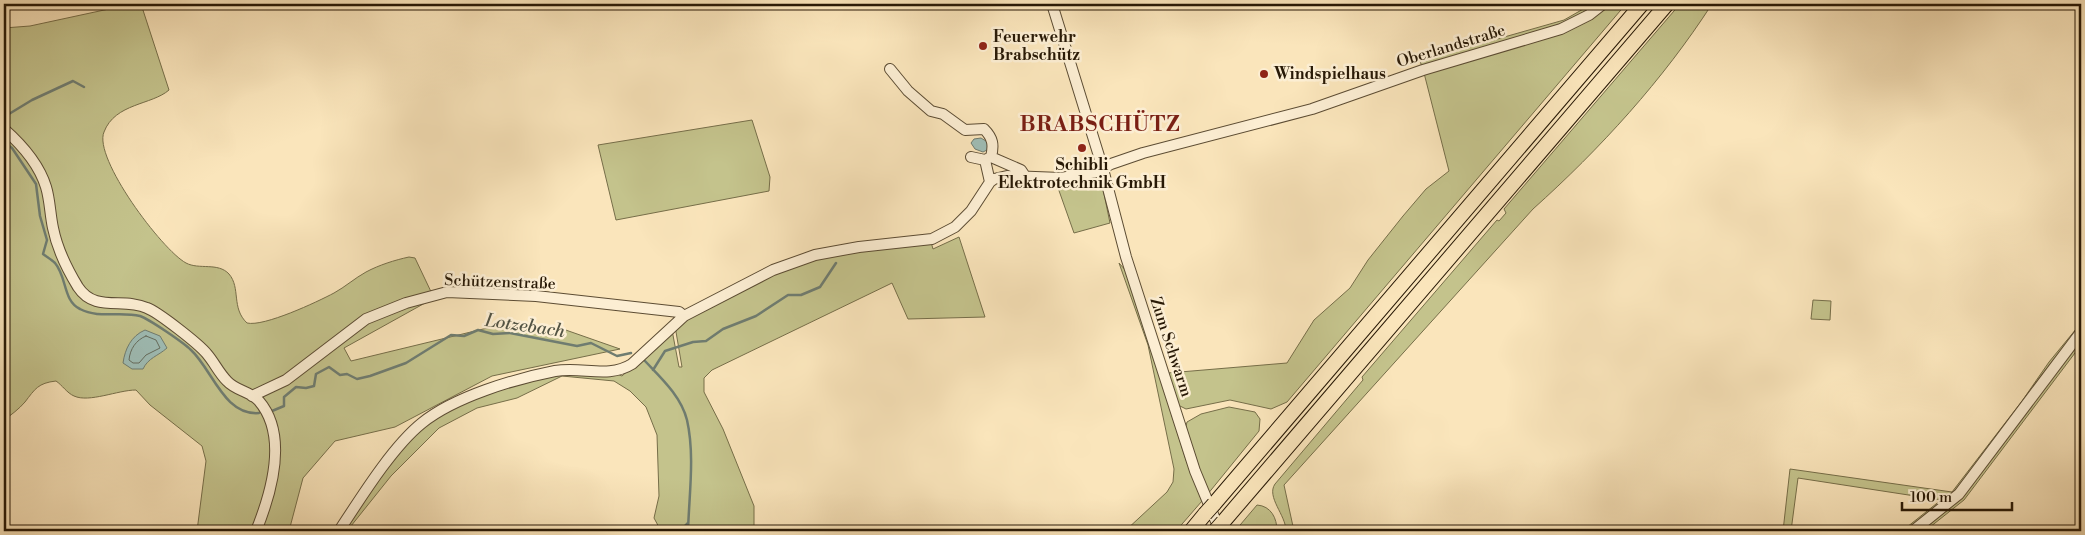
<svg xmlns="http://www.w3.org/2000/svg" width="2085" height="535" font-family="'Libre Bodoni',serif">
<rect width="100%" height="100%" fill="#fae5bb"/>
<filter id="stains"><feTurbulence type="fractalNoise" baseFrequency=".004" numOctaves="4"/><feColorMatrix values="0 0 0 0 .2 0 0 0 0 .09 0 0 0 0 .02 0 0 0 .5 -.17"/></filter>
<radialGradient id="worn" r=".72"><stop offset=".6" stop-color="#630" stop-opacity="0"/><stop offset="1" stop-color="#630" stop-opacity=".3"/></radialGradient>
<path fill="#c4c38c" stroke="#766e49" d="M132,4H141L169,90C152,105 115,103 104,132C93,158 162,250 186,263C199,270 218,262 229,274C241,288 231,308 247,323C264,327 317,302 334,293C345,287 355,278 366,272C379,265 395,260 409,257L415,258L434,298L344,348L351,361L508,323L560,328L620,349L492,376L395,427L335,441L303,478L289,531H197L206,461L202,446L150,405L136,390C118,390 89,403 74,396C67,393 62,385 56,381C38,383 35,389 25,402C19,409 11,415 4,420V28L30,26Z
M1592,4H1598L1572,21L1422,67L1420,61L1564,20Z
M1609,4H1626L1287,402L1271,409L1230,400L1186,409L1178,405L1168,373L1287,363L1314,320L1350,288L1368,260L1403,216L1426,189L1449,171L1424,73L1576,27Z
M1680,4H1712C1663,80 1600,149 1533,209L1284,485L1294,531H1286C1286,515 1266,497 1275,484L1363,380L1362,377L1497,220L1499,221L1506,213L1504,209Z
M752,120L770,177L769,191L616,220L598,145Z
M1096,177L1102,184L1110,223L1074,233L1057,185Z
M959,237L985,317L908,319L892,283L712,370L704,378V392L723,429L754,506V531H661L654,518L659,496L657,435L646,407L630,391L614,381L562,376L517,398L477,408L439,428L391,476L347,531H342L402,448L424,426L469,399L555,374H617L622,376L672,330L679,367H682L675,326C714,303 755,278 798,263C840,249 887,248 931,242L933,249Z
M1119,263L1127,272L1186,460L1202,501L1176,531H1125L1167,492L1173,482L1174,469L1148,345Z
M1813,300L1831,301L1830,320L1811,319Z
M2081,323C2081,336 2060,352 2052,362C2021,400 1992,445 1963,484L1946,502L1908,531H1902L1941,500L1798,478L1791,531H1783L1790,469L1952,492L2022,401L2049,362Z
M2081,337V345L1964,500L1925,531H1917L1951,505Z
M1229,407L1255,412L1260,419L1259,431L1207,495L1185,430L1187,422L1201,414Z
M1257,505C1271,506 1277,518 1277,531H1235Z"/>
<path fill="#9fbeb7" stroke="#6f7c70" d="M981,138L989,143V149L983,152L975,149L971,143L974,139Z
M145,330L160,336L167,348C158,356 148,358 143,369H132L123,363C125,349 131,336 145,330Z"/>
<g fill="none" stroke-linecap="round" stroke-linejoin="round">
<path stroke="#646c5e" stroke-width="1" d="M146,336L156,340L160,348L146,355L139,363H133L129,360C130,349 136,340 146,336Z"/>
<path stroke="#6f7c70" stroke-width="2.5" d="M4,117L32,100L73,81L84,87
M4,142L12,148L36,184L40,216L47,240L43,254C47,257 52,260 55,263C67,277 63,301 80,309C99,319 120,311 140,316C149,319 184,343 191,350C212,369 224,416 259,413
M645,361C661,378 681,396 687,420C695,455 689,496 688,531
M653,370L665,351L693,342L706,341L723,329L756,316L788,295H801L820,287L836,263
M272,411L284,406V397L296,387L306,388L314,386L316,374L329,367L340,375L347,374L357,379L370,376L406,363L451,335L464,336L478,330L493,334L510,333L577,346L591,343L617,356L631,353
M680,531L688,523"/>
<g stroke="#5c4c33" stroke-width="12">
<path id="minor" d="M1052,4L1103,169L1126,257L1195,471L1220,531
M890,69L908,91L931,111L943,114L965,130L984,129C993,138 994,145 991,157
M4,129C21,144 39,164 46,187C50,200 50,214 53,228C57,248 67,269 78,287C95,313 123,297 147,308C158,312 199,344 207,354C214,362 219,373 227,381C236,391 250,391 259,401C289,436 271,494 256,531
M971,157L985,160
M990,182L994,179L1007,176L1061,178L1096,172L1111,164L1143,153L1312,109L1423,70L1561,29L1589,15L1603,4
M990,182L985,160L991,157L1021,170L1025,176
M252,396L286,380L366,319L406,303L447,292L536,296L679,312L684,316
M339,531C360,499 392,447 422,423C454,397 514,379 555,371C582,366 608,379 632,364L684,316L773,270L815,255L859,247L932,239L955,227L971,211L990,182
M1913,531L1959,494L2081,332"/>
</g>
<g stroke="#281906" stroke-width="16">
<path id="highway" d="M1214,504L1642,4
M1223,522L1667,4
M1191,531L1205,514"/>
</g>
<use href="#minor" stroke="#fceed3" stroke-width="10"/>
<use href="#highway" stroke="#fae5bb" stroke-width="14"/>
<g stroke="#281906" stroke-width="16" stroke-linecap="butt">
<path id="highway-bridge" d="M1205,514L1214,504
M1215,531L1223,522"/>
</g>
<use href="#highway-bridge" stroke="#fae5bb" stroke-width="14"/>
</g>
<g fill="#8f2418" stroke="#fceed3" stroke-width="2">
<circle cx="983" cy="46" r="5"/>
<circle cx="1264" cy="74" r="5"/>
<circle cx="1082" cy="148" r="5"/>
</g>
<g text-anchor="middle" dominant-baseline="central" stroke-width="5" stroke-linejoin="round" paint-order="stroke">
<g font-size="16" font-weight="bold" fill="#281906" stroke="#fceed3" text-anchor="start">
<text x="993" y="37">Feuerwehr<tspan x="993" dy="18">Brabschütz</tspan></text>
<text x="1274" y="74">Windspielhaus</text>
<text x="1082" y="165" text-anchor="middle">Schibli<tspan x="1082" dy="18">Elektrotechnik GmbH</tspan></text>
</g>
<g font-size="16" fill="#281906" stroke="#fceed3">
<text transform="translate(1451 46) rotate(-17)">Oberlandstraße</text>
<text transform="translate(500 282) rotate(2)">Schützenstraße</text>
<text transform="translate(1171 347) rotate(72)">Zum Schwarm</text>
</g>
<g font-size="18" font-style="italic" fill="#525344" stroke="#fceed3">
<text transform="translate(525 326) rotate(8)">Lotzebach</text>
</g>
<g font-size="21" font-weight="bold" letter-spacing="1" fill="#7a1f14" stroke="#fceed3">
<text x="1100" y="125">BRABSCHÜTZ</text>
</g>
</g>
<rect width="2085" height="535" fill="none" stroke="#fae5bb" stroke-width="20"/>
<rect x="5" y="5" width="2075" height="525" fill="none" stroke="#281906" stroke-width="2.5"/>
<rect x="10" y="10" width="2065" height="515" fill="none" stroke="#281906"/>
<path d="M1902 502v8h110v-8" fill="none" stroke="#281906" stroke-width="2.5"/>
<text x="1910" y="502" font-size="15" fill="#281906" stroke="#fceed3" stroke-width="4" paint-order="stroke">100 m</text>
<rect width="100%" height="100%" filter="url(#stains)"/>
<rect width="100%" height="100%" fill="url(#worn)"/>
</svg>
